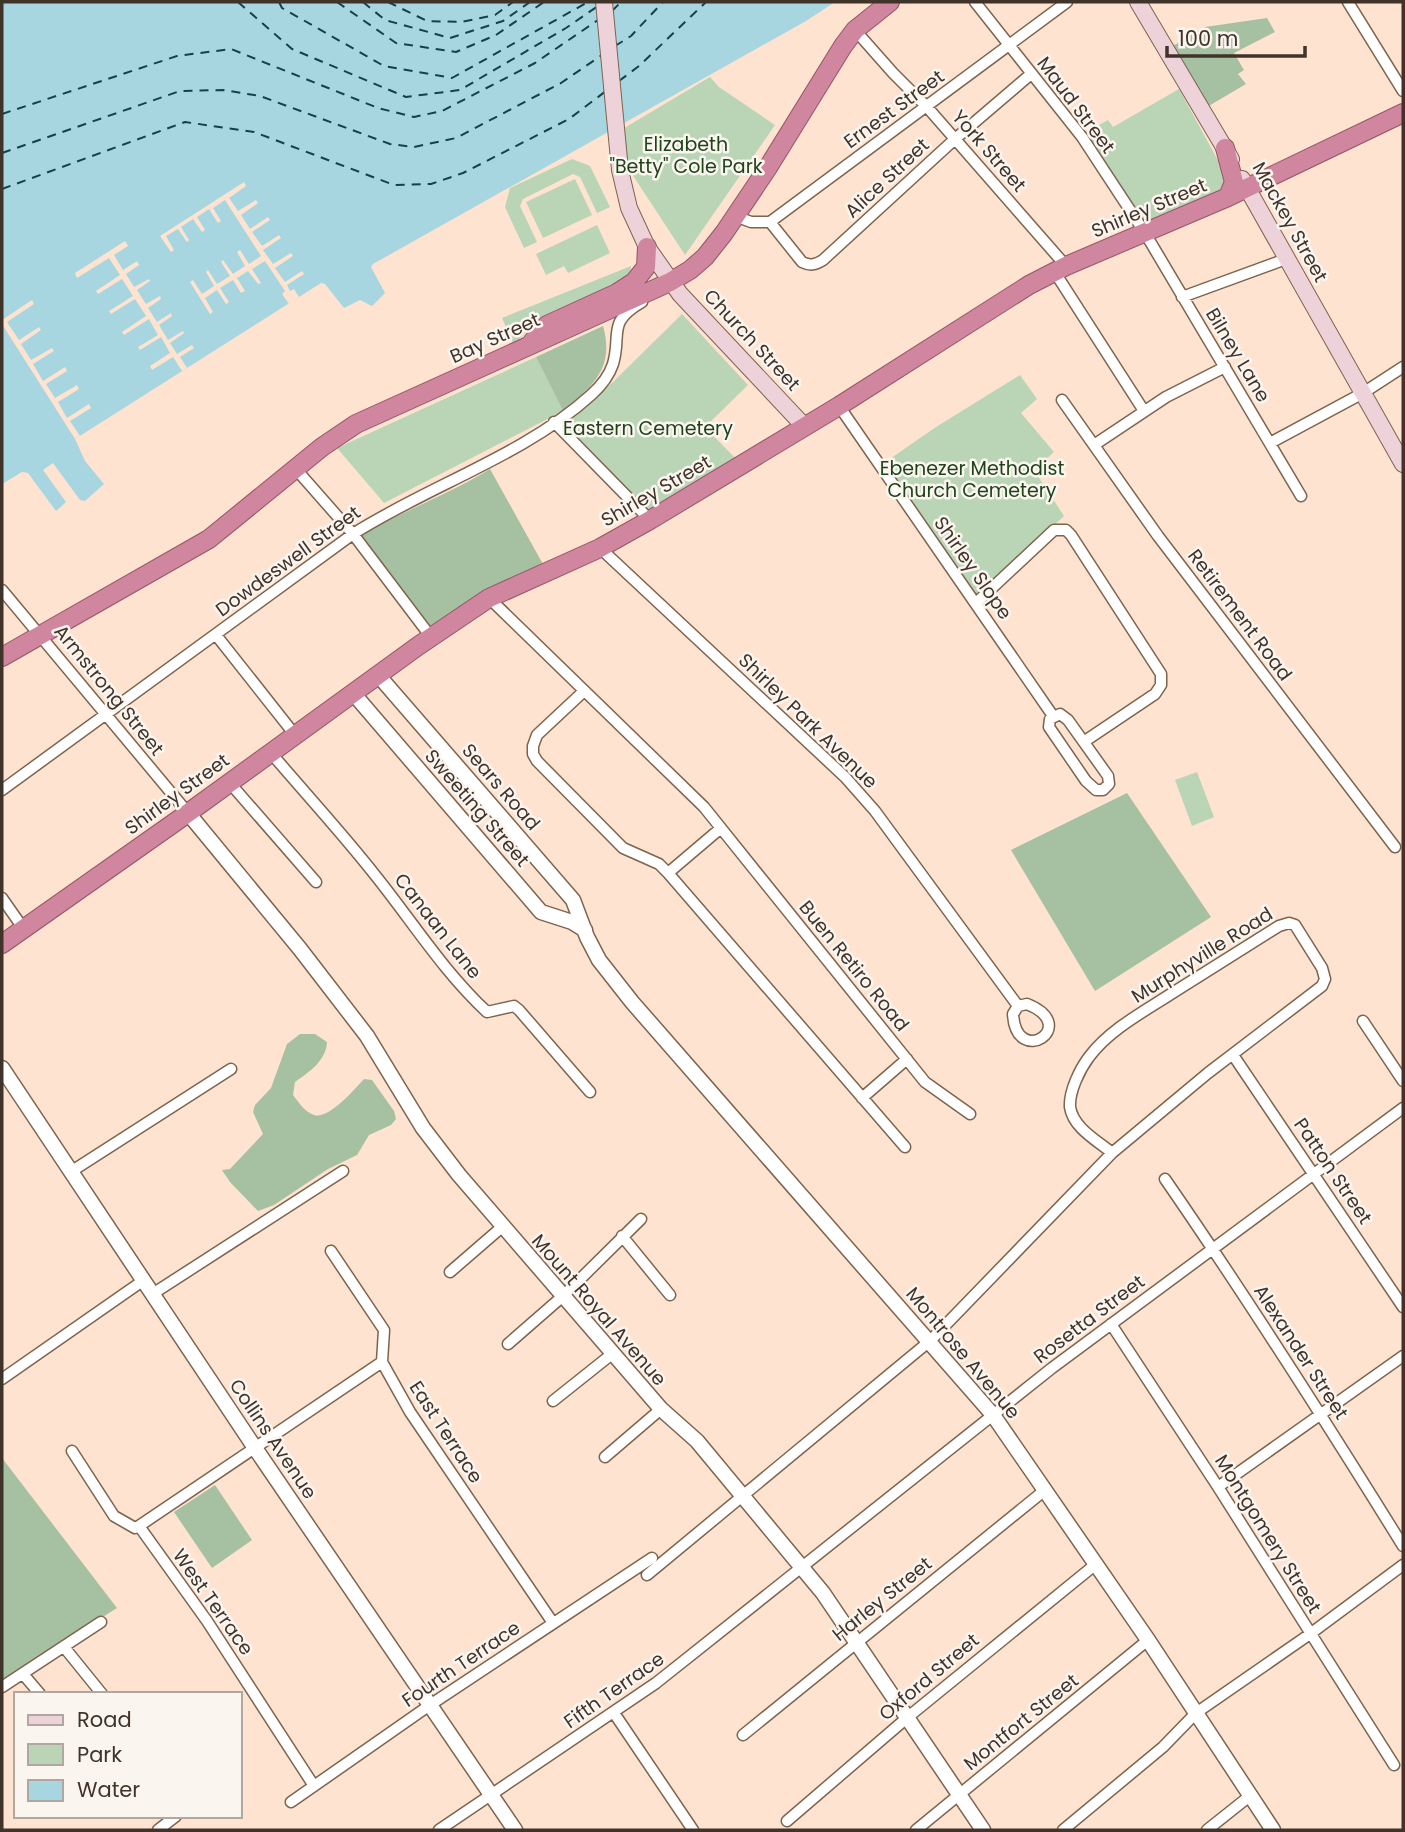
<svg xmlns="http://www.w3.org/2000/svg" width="1405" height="1832" font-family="Poppins,sans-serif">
<rect width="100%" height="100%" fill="#fde3d0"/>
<path fill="#bad5b6" d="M710,77L719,87L775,125L685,255L628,168L621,130Z
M1179,89L1226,175L1222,194L1146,227L1086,132L1108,120L1113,127Z
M572,159L590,166L610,207L597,213L580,177L573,174L523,199L520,206L537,242L524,248L505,207L510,188Z
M575,179L592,215L543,238L526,202Z
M597,225L610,253L568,273L564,266L546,275L536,254Z
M631,266L630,280L535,322L514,345L502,318Z
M682,314L748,385L705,427L738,461L652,514L565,424L613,382Z
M536,357L563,411L384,503L337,448Z
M1020,375L1037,399L1021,413L1054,452L1034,470L1064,516L977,597L884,463L936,427Z
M1197,772L1214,817L1192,826L1175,780Z"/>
<path fill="#a6c0a2" d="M1267,18L1275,32L1234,53L1244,70L1238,74L1246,84L1207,107L1171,47L1205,27Z
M603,326C615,368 593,386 563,411L536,357Z
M490,469L544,566L433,629L361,535C403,511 449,494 490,469Z
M1127,793L1211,917L1095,991L1011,850Z
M300,1034H315L327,1042C326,1061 309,1072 295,1082L293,1095C299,1103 305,1112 314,1115C328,1120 355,1089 364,1079L372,1080L394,1111L396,1119L391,1125L369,1135L357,1155L328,1169L274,1205L258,1211L230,1182L222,1170L230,1169L263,1134L253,1112L255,1105L271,1088L287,1044Z
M2,1458L117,1608L2,1680Z
M215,1485L252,1540L212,1568L174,1512Z"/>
<path fill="#a7d6e0" d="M2,2H835L806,21L373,264L371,267L385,293L372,306L360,300L344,308L325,284L321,283L75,439L85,461L104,484L85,501L80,500L53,463L43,470L66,502L56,511L28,473L22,472L2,484Z"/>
<path fill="#fde3d0" d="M244,182L246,186L229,198L238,211L256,200L258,203L241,215L250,229L268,217L270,220L252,232L262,246L279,235L281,238L263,250L273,264L291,253L293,256L275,268L285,282L302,271L304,274L287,285L290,291L294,289L299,297L289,304L282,294L285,291L265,261L252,269L261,283L258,284L248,271L237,278L245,291L241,293L233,280L220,288L229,302L226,304L217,290L205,298L213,312L210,314L190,282L193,280L202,294L214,286L206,272L208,270L217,284L230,276L221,262L223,260L233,274L245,266L237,252L240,250L249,264L261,256L225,200L213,208L221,221L218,223L209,209L197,217L205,230L202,232L193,219L181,227L189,240L187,242L178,229L166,236L174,250L171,252L160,236Z
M125,241L128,246L114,255L123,270L137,261L139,265L126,274L134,287L149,279L150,281L137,290L146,304L160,296L161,299L148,308L157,322L171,313L172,316L159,325L168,340L183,331L184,333L170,343L177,354L192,345L194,348L180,357L187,368L182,371L173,357L152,370L150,366L170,353L161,337L140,350L138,347L158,335L149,319L124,335L122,332L146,316L135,299L111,314L109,311L133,296L122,279L98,294L96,291L120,275L109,258L77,278L75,273Z
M32,300L34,304L7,322L19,340L39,327L41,330L21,344L31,360L52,348L54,351L33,364L43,381L65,367L67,371L46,384L55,398L77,385L79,389L58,402L67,418L89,404L91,408L70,421L80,436L75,439L2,324V320Z"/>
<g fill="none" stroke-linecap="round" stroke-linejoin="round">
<path stroke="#164149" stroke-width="2" stroke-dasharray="9 7" stroke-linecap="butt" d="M238,2L292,49L406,97L460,90L566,28L598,6
M279,2L282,8L384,66L452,78L588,2
M337,2L396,43L456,52L496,35L544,2
M363,2L385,20L450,38L503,21L530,2
M388,2L427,21L461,22L495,15L513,2
M612,11L621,2
M615,46L631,36L663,2
M619,81L639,66L706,2
M2,114L177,56L231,49L378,108L414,117L442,111L535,63L598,20
M2,153L180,91L223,90L260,96L390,144L414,147L456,138L561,83L602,55
M2,189L185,122L254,132L394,185L431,184L463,173L569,119L606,91"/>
<g stroke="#7e634d" stroke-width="13">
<path id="minor" d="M975,2L1082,137L1145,233L1301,496
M1348,2L1403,91
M855,30L893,73L927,107L1066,266
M735,216L751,222H770L1067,2
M770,222L802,262C810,266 815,265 823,260L955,139L1031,74
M1054,271L1144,411
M1182,297L1286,259
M1062,400L1158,536L1395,847
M839,406L1053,716
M554,422L650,520
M1270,443L1363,393L1403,367
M1094,445L1166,397L1225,367
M295,468L353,534L431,637
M600,548L845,777L875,811L1018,1006L1013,1014C1016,1069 1082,1026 1027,1004L1018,1006
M2,590L188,813
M489,598L704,807L925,1082L970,1114
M976,603L1054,530H1066L1071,535L1161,674V685L1155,694L1085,741
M216,635L295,735
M583,692L537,735L533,746V754L537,761L623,848L659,864L668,873L721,828
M1060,714L1068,720L1108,776L1109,784L1103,790H1096L1086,781L1049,727L1050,719Z
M271,753C305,793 342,833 375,875C412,921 443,971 487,1012L514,1006L519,1010L590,1092
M229,782L316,882
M2,790L353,534C428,486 525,455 591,395C600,387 609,376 613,364C622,333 606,323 642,302
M668,873L905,1147
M2,898L23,928
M1363,1021L1403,1081
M1233,1055L1403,1307
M862,1098L907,1059
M72,1171L231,1069
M1165,1179C1248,1299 1326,1422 1403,1546
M622,1236L670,1295
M331,1251L384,1330L382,1362L410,1412L553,1623
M450,1272L502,1227
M154,1293L343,1171
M1111,1324L1218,1487L1394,1765
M508,1344L563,1296L641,1219
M2,1379L144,1280
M553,1401L612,1354
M72,1451L114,1516L135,1528L139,1526L207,1621L314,1786
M605,1457L661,1409
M1218,1487L1403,1356
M139,1526L382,1362
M647,1575L931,1340L1112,1153C1098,1141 1073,1128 1070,1107C1069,1091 1080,1069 1089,1057C1110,1029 1145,1011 1174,992C1209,970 1244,948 1279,926L1289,923L1295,925L1322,968L1325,979L1322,986L1208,1073L1112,1153
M64,1647L102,1694
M23,1674L40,1694
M2,1687L101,1622
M614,1713L693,1830
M743,1735L1045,1490
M291,1802L430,1705L652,1558
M787,1821L908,1717L1096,1564
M158,1830L176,1816
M439,1830L656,1683L1052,1368L1403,1108
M916,1830L1148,1640
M1063,1830L1163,1747L1196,1713L1310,1634L1403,1565
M1207,1830L1251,1795"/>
</g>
<g stroke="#7e634d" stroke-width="17">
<path id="tertiary" d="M378,675L573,900L587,937L599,960L632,1002L993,1415L1148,1640L1273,1830
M353,693L541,912L572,922L585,930
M188,813L300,949L367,1036L423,1128L459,1175L661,1409L697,1441L823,1593L983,1830
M2,1068L255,1448L515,1830"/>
</g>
<g stroke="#7e634d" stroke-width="18">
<path id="secondary" d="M604,2L620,170L629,208L647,247L680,294L804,426
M1138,2L1231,159
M1242,179L1403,464"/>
</g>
<g stroke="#965565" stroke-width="20">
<path id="trunk" d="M1225,148L1234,182L1228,197
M532,342L547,325L617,293L634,282L646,267L647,247
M2,657L209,539L322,447L356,424L670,282L690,270L705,257L724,233L767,169L843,46L855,30L890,2
M2,944L188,813L418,646L489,598L600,548L650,520L839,406L1029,285L1066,266L1228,197L1403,113"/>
</g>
<use href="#minor" stroke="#fff" stroke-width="10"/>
<use href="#tertiary" stroke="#fff" stroke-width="14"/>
<use href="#secondary" stroke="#edd2da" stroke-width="16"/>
<use href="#trunk" stroke="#d0869e" stroke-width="18"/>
</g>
<g text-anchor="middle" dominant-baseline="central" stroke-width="5" stroke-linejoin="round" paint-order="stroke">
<g font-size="19" fill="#40332a" stroke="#fbf5f0">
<text transform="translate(1076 105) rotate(53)">Maud Street</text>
<text transform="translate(894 109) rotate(-36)">Ernest Street</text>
<text transform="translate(989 151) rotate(49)">York Street</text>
<text transform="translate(887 178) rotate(-43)">Alice Street</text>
<text transform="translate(1149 208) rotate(-23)">Shirley Street</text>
<text transform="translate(1290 222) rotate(61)">Mackey Street</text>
<text transform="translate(495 338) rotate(-24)">Bay Street</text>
<text transform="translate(752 340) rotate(47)">Church Street</text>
<text transform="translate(1238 355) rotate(59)">Bilney Lane</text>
<text transform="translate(656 491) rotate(-30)">Shirley Street</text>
<text transform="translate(288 561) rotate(-36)">Dowdeswell Street</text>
<text transform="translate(973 568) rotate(55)">Shirley Slope</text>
<text transform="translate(1240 615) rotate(53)">Retirement Road</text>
<text transform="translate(109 690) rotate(51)">Armstrong Street</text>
<text transform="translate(808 721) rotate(44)">Shirley Park Avenue</text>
<text transform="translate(501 787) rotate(49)">Sears Road</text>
<text transform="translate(177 794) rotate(-36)">Shirley Street</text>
<text transform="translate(477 808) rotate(49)">Sweeting Street</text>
<text transform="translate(438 926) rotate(52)">Canaan Lane</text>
<text transform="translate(1202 955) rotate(-32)">Murphyville Road</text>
<text transform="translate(854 966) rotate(51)">Buen Retiro Road</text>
<text transform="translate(1333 1171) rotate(56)">Patton Street</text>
<text transform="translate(599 1310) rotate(49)">Mount Royal Avenue</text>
<text transform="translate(1089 1319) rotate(-37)">Rosetta Street</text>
<text transform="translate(1301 1352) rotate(57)">Alexander Street</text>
<text transform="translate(963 1353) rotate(50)">Montrose Avenue</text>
<text transform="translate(446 1432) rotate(57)">East Terrace</text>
<text transform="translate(273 1439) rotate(56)">Collins Avenue</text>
<text transform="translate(1268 1534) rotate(58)">Montgomery Street</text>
<text transform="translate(882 1599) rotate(-39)">Harley Street</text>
<text transform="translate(213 1602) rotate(55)">West Terrace</text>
<text transform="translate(461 1664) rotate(-34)">Fourth Terrace</text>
<text transform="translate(929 1677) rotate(-40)">Oxford Street</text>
<text transform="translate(614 1690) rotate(-35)">Fifth Terrace</text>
<text transform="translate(1021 1722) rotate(-39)">Montfort Street</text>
</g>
<g font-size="19" fill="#1e4319" stroke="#fbf5f0">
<text x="686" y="144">Elizabeth<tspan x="686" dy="22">"Betty" Cole Park</tspan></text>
<text x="648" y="428">Eastern Cemetery</text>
<text x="972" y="468">Ebenezer Methodist<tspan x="972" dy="22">Church Cemetery</tspan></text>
</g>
</g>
<rect width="1405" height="1832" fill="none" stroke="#40332a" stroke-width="7"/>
<rect x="14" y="1692" width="228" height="126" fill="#fbf5f0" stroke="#b0a7a1" stroke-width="2"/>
<rect x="28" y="1715" width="35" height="10" fill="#edd2da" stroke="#b0a7a1" stroke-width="2"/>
<text x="77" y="1727" font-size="21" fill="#40332a">Road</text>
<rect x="28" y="1744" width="35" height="21" fill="#bad5b6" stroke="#b0a7a1" stroke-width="2"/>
<text x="77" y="1762" font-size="21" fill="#40332a">Park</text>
<rect x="28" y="1780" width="35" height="21" fill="#a7d6e0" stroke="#b0a7a1" stroke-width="2"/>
<text x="77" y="1797" font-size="21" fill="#40332a">Water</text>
<path d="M1167 46v10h138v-10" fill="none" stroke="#40332a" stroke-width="3.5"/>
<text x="1178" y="46" font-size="21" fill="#40332a" stroke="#fbf5f0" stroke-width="5" paint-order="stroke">100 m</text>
</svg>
